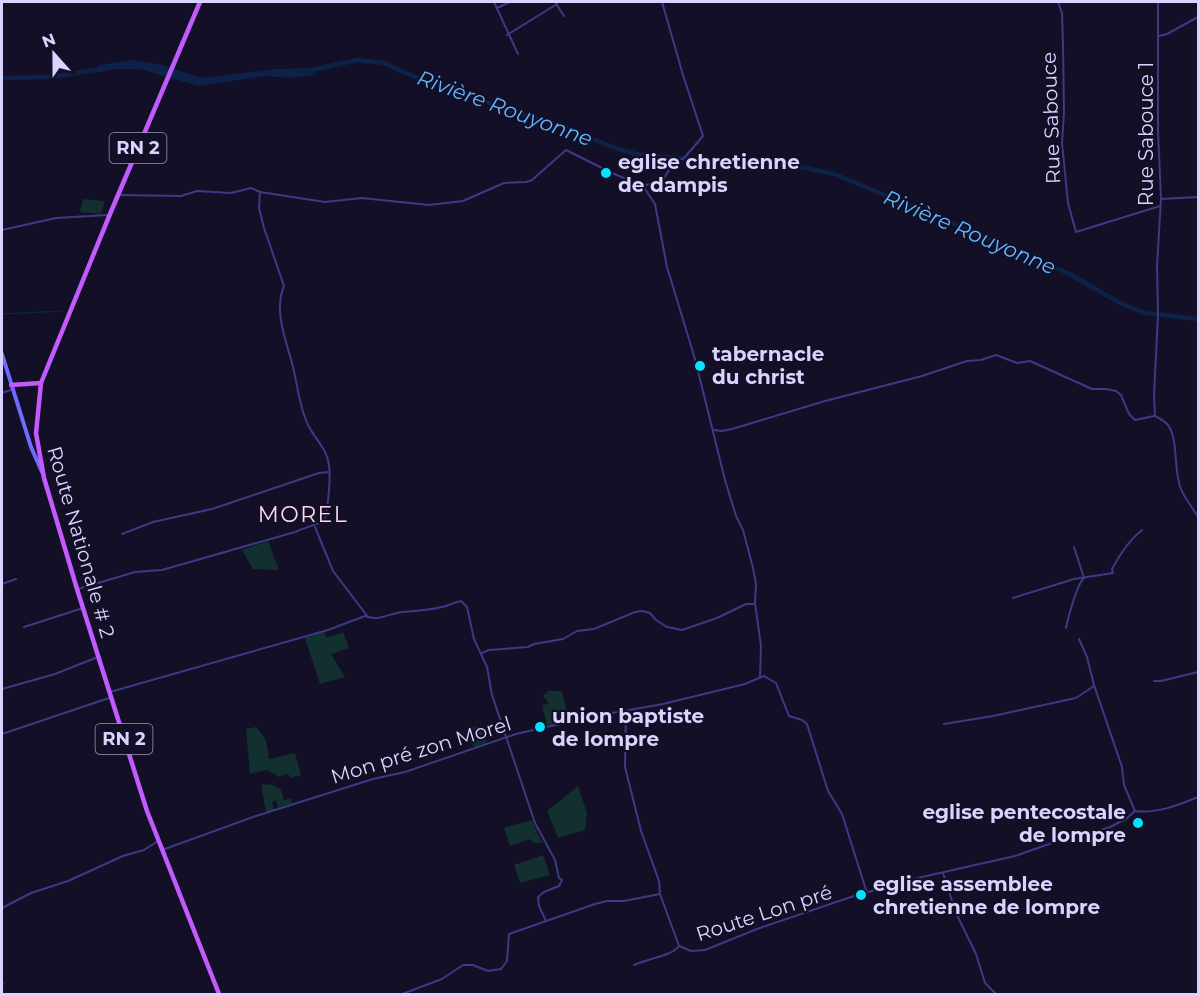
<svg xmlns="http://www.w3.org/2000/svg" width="1200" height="996" viewBox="0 0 1200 996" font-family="Montserrat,sans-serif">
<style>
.green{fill:#12302f}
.water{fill:#0c2248}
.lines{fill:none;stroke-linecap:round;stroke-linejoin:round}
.stream{stroke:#0c2248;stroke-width:1.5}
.river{stroke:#0c2248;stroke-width:4.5}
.street{stroke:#3d3a85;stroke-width:2}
.secondary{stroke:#6f6bff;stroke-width:4}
.primary{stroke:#c25bff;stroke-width:4.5}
.poi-dot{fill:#00e5ff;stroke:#130f26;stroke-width:2}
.labels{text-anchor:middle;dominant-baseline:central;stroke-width:4.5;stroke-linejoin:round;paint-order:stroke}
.shield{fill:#130f26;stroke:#9e99be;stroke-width:1.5}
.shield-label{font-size:18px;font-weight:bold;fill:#d9d4ff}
.street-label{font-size:20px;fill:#d9d4ff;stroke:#130f26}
.poi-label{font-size:20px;font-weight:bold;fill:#d9d4ff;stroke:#130f26;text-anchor:start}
.water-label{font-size:21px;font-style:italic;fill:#62b6ff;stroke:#130f26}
.quarter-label{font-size:22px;letter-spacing:1.5px;fill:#ffd6f0;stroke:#130f26}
</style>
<rect width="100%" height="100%" fill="#130f26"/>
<g class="green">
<path d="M 83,199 L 105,201 L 101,214 L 80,212 Z"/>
<path d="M 268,541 L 279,570 L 253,569 L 242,550 Z"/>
<path d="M 324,632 L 327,638 L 343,632 L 349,648 L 331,654 L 345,677 L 320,684 L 305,638 Z"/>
<path d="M 548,691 L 562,691 L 569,720 L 547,726 L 542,705 L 549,703 L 543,696 Z"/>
<path d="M 481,726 L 487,743 L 474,747 L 465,735 L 473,727 Z"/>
<path d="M 256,727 L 266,740 L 269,759 L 295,753 L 301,775 L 291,778 L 288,774 L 279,777 L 267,770 L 250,774 L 246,729 Z"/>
<path d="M 261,784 L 272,785 L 281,789 L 284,800 L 291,798 L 292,803 L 278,808 L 276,800 L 272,802 L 274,810 L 266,812 Z"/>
<path d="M 578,786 L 587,813 L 585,830 L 558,838 L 547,811 Z"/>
<path d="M 532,820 L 542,843 L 533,843 L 530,839 L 510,846 L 504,828 Z"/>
<path d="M 543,855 L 550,875 L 520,883 L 514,865 Z"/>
</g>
<path class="water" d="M 133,60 L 162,65 L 202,78 L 275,69 L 313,68 L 316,75 L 290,78 L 265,76 L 199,86 L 140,69 L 116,69 L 99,72 L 99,65 Z"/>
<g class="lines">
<g class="stream">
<path d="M 2,314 L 62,311"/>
<path d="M 2,986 L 7,980"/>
</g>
<g class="river">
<path d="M 308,71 L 357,60 L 384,63 L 410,75 L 529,117 L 562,126 L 617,149 L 640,155 L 806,168 L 834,174 L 957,225 L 1020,254 L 1068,273 L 1120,303 L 1145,313 L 1198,319"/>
<path d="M 2,78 L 51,77 L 103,69"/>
</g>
<g class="street">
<path d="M 494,2 L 518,54"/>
<path d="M 555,2 L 564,16"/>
<path d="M 1058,2 L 1062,13 L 1063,45 L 1064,113 L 1062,143 L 1068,203 L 1076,232 L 1160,206"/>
<path d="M 1158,2 L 1158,131 L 1161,199 L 1157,266 L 1158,314 L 1154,395 L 1155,416 C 1159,418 1164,421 1167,424 C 1179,437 1173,471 1181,489 C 1185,499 1193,508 1198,517"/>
<path d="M 497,8 L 510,2"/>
<path d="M 507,35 L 557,4"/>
<path d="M 1159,36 L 1167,34 L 1198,17"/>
<path d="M 643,186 L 663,180 L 672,165 L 685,157 L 703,136 L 683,75 L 662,2"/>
<path d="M 119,195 L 181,196 L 197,191 L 231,193 L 251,188 L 260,192 L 325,202 L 362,198 L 429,205 L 463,201 L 504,183 L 526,182 L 532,180 L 566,150 L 612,173 L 643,186 L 655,204 L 667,267 L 695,359 L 725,480 L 736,516 L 743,530 L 753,568 L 756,584 L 755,603 L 761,646 L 760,677"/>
<path d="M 1161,199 L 1198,197"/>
<path d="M 2,230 L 56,218 L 108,215"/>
<path d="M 2,393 L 13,389"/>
<path d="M 714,430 L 722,431 L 732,429 L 825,401 L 922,376 L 967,361 L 981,360 L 996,355 L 1017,363 L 1030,361 L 1092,389 L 1106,389 L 1116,391 L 1121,395 L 1129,414 L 1135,420 L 1154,416"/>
<path d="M 315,527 L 333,571 L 368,617"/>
<path d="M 122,534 L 153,522 L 212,509 L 319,473 L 329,472"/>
<path d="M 2,584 L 16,579"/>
<path d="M 78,589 L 135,572 L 162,570 L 295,532 C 305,527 315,526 325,520 C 328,505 331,479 329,465 C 327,449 315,439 308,425 C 299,406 298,387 293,367 C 287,342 273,312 284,286 L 264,228 L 259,208 L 260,192"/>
<path d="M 1013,598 L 1074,579 L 1113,573 L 1112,569 C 1120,554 1129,540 1142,530"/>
<path d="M 24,627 L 83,608"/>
<path d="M 1066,628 C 1068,618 1077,584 1084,578 L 1074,547"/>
<path d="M 1079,639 L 1087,657 L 1094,685 L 1122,767 L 1124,785 L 1135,811"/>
<path d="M 482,653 L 489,650 L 528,647 L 534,644 L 563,639 L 577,631 L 594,629 L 635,612 L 642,611 L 650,613 L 656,620 L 667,627 L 682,630 L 717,618 L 746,604 L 754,604"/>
<path d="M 1154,681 L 1161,681 L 1198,672"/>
<path d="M 2,689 L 55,674 L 98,657"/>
<path d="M 110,692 L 328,630 L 365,616 C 379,622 389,613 403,612 C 416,611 429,610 442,607 C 449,606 454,602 461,601 L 467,607 L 474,639 L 487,667 L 492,695 L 535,823 L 555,860 L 559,878 L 562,880 L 559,886 L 544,892 L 538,897 L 539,906 L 546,921"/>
<path d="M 626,711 L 625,767 L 641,831 L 659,881 L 660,894"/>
<path d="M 944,724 L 993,716 L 1076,698 L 1094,686"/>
<path d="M 2,734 L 112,697"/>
<path d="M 162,850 L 256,816 L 373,779 L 405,772 L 516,734 L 595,716 L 663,704 L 745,684 L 764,676 L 776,683 L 789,716 L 802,720 L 807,724 L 828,791 L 842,814 L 867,893"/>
<path d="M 943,873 L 956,913 L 976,954 L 985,983 L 996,994"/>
<path d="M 2,908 L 31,893 L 68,881 L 123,856 L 144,850 L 158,841"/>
<path d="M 634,965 C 646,959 672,956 679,946"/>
<path d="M 402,994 L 442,979 L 463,965 L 473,965 L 488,971 L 501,969 L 507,961 L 509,934 L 595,904 L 607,901 L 624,901 L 660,894 L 679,946 L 691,951 L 705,950 L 757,929 L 854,896 L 922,877 L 1015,856 L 1069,837 L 1089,834 L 1110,827 L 1126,819 L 1135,811 C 1156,814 1179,805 1198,797"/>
</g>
<path class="secondary" d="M 2,354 L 31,447 L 42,472"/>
<g class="primary">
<path d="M 200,2 L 110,214 L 41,383 L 36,433 L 44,478 L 77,589 L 147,811 L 219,994"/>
<path d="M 11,385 L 41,383"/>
</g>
</g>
<g class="poi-dot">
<circle cx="606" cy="173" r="6"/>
<circle cx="700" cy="366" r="6"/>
<circle cx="540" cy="727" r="6"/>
<circle cx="1138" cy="823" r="6"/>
<circle cx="861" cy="895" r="6"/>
</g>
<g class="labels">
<g class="shield">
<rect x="109.5" y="133" width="57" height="30" rx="4.5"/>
<rect x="95.5" y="724" width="57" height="30" rx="4.5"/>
</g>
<g class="shield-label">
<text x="138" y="148">RN 2</text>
<text x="124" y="739">RN 2</text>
</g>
<g class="street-label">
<text transform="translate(1051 118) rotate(-92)">Rue Sabouce</text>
<text transform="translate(1146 134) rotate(-90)">Rue Sabouce 1</text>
<text transform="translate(81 542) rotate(74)">Route Nationale # 2</text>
<text transform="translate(421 750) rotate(-17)">Mon pré zon Morel</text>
<text transform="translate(764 913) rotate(-18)">Route Lon pré</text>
</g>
<g class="poi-label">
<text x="618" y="162">eglise chretienne<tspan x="618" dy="23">de dampis</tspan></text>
<text x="712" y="354">tabernacle<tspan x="712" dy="23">du christ</tspan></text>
<text x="552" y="716">union baptiste<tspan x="552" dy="23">de lompre</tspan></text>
<text x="1126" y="812" text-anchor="end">eglise pentecostale<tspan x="1126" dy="23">de lompre</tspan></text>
<text x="873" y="884">eglise assemblee<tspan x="873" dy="23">chretienne de lompre</tspan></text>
</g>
<g class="water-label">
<text transform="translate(505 108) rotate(20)">Rivière Rouyonne</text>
<text transform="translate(970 232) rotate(23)">Rivière Rouyonne</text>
</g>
<g class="quarter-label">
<text x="303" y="514">MOREL</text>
</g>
</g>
<rect width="1200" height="996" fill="none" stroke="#d9d4ff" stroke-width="6"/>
<g transform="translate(54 54) rotate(339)" stroke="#130f26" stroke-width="4.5" paint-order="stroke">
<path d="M0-4.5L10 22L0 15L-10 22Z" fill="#d9d4ff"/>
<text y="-9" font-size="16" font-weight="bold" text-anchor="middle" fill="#d9d4ff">N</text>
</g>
</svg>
